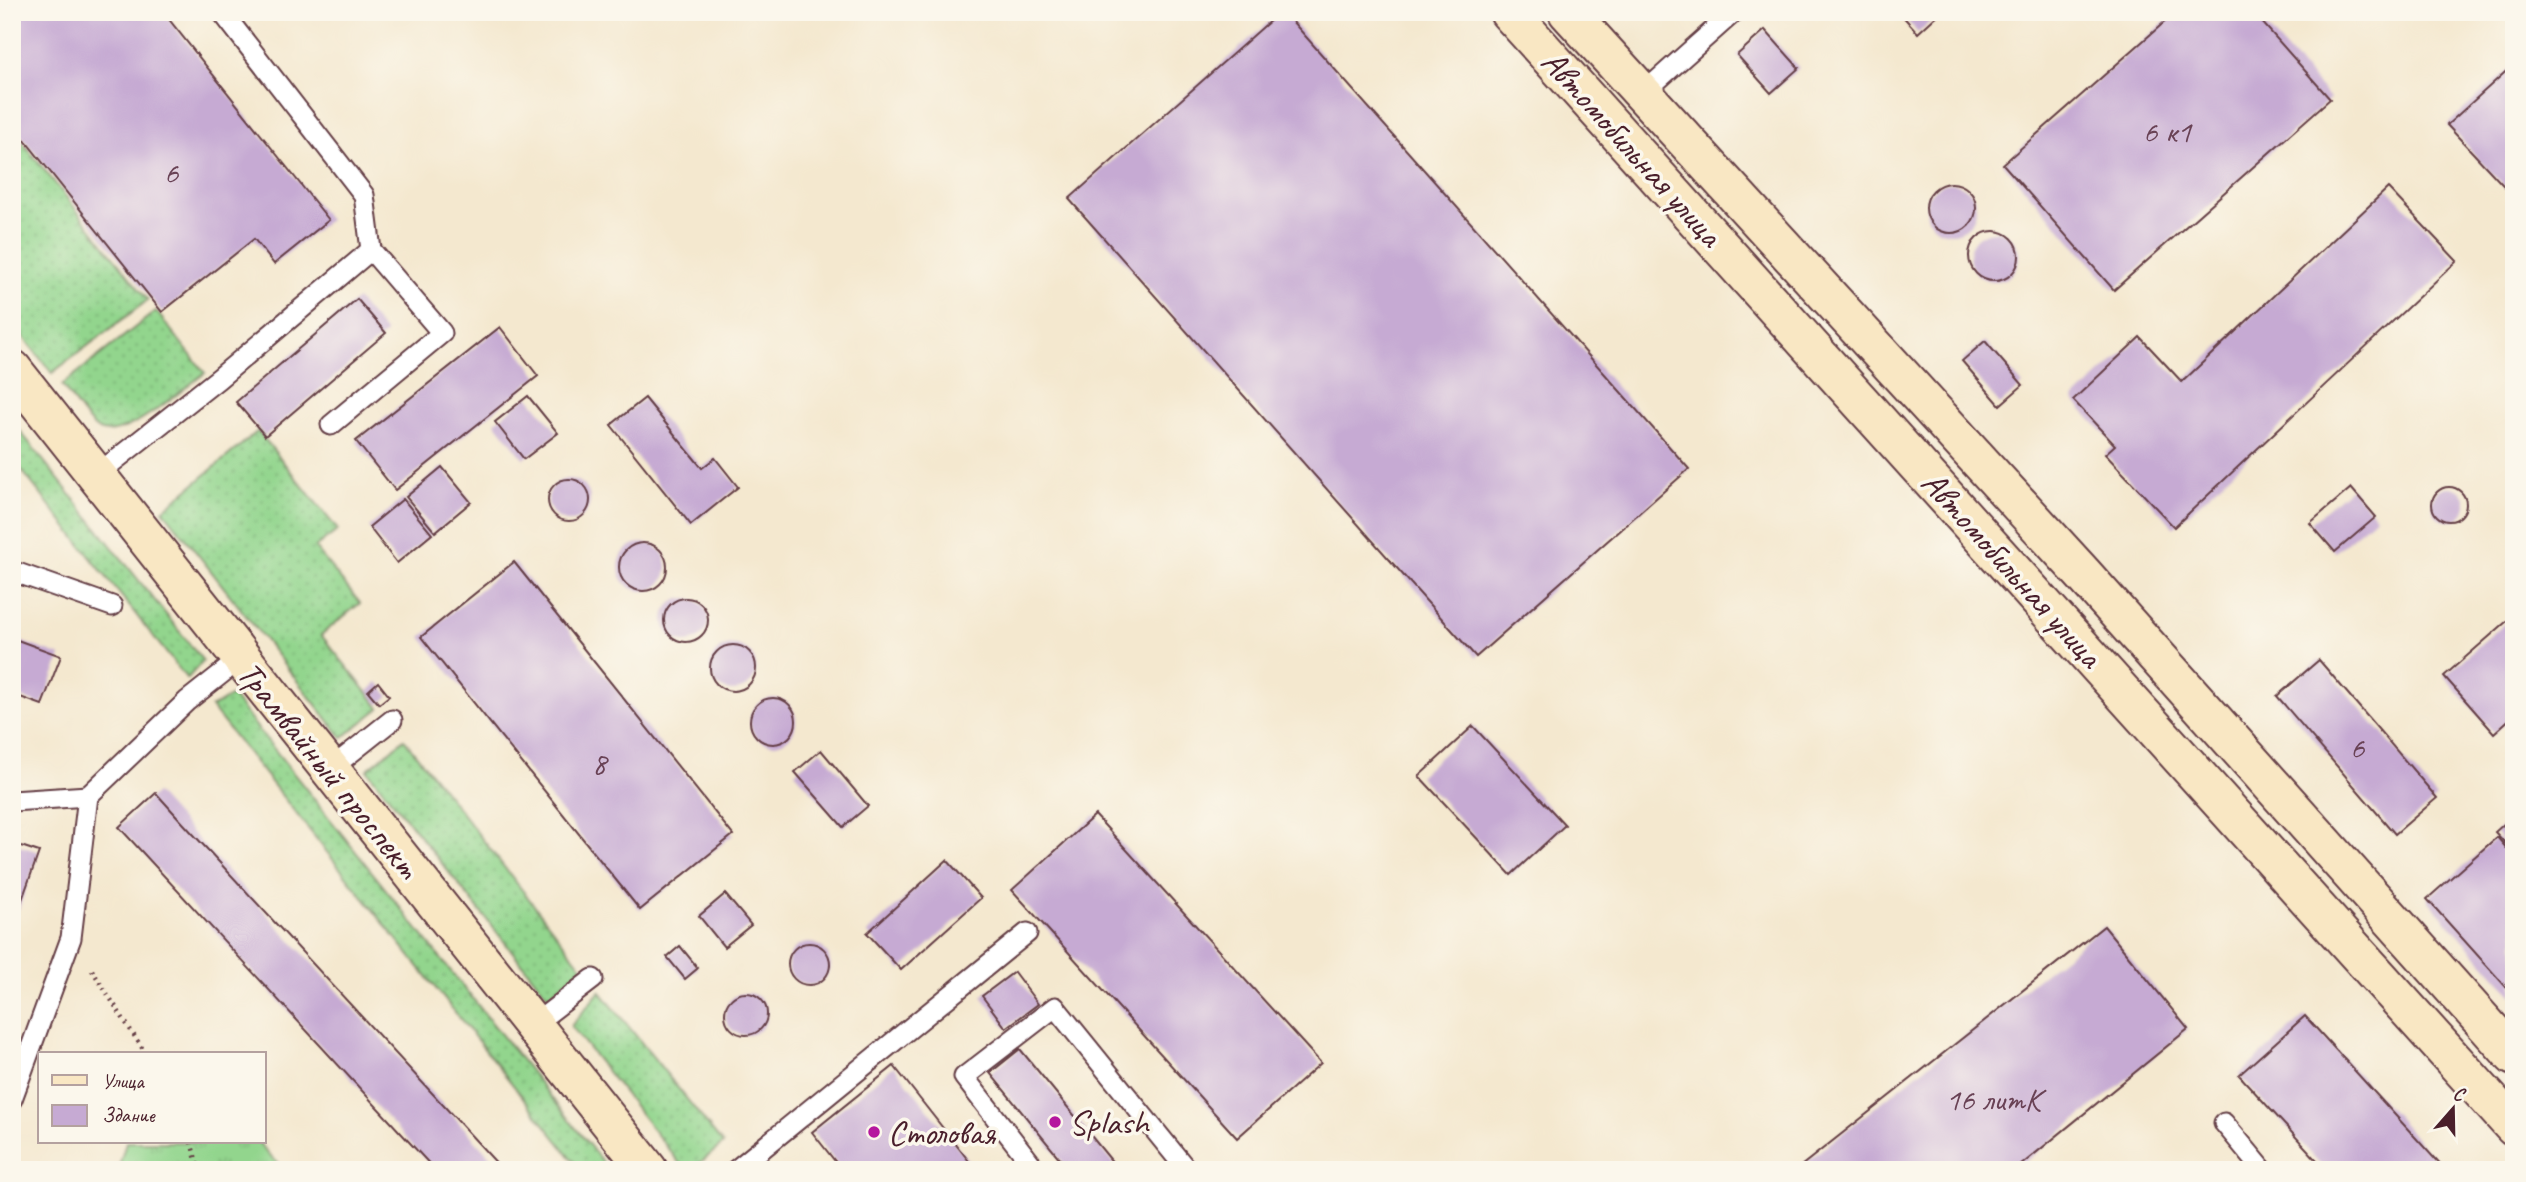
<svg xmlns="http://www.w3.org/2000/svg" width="2526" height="1182" viewBox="0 0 2526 1182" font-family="Caveat,sans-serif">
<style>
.grass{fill:url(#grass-dots);stroke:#6e7a5c;stroke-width:2}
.park{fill:url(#park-tufts);stroke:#6e7a5c;stroke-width:2}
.building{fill:#c6aad3}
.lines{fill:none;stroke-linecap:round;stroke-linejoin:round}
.lane-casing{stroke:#643d44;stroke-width:23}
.secondary-casing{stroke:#643d44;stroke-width:42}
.path{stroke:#643d44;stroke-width:4.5;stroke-dasharray:2 5;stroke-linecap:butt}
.lane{stroke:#fff;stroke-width:19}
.secondary{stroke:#f9e7c3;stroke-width:38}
.poi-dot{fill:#b5179e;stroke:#fbf7ec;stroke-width:2.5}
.labels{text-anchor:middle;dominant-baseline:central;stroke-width:7;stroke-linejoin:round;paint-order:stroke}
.number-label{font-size:32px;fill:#694255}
.street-label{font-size:35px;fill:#4a1f2b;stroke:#fbf7ec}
.poi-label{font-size:35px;fill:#4a1f2b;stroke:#fbf7ec;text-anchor:start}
</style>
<defs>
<pattern id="grass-dots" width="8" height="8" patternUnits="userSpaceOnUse" patternTransform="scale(1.75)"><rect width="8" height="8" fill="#92d58d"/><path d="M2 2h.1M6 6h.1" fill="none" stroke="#7fb67a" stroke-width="1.8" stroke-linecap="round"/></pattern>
<pattern id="park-tufts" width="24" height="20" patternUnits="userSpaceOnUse" patternTransform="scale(1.75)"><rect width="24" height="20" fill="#92d58d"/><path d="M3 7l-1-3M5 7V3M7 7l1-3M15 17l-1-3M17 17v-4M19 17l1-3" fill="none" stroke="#7fb67a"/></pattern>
</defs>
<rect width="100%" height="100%" fill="#fbf7ec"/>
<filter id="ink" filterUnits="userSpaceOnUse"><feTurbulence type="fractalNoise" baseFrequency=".0143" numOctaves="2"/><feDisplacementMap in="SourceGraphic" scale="14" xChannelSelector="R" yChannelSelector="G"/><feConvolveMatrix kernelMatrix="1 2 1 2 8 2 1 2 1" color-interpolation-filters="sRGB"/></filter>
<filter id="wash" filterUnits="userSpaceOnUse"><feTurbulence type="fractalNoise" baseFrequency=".00686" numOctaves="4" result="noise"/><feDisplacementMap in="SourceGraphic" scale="28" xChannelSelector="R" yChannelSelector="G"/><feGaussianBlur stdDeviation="1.57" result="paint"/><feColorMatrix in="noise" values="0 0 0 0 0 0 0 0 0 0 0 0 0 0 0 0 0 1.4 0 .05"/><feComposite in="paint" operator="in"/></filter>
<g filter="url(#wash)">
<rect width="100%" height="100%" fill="#f4e8cf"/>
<g class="grass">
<path d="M 12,129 L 148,300 L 52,373 L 12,323 Z"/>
<path d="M 156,311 L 205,373 C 185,387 121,445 97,429 C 87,422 70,396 62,385 Z"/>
<path d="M 12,421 L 203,661 L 187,679 L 12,458 Z"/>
<path d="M 258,431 L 338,530 L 315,548 L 360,603 L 321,635 L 380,708 L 342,738 L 163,510 Z"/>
<path d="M 232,696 L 609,1170 L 581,1170 L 211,707 Z"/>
<path d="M 404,739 L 583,968 L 548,996 L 367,770 Z"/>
<path d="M 600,991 L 723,1144 L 691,1170 L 685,1170 L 571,1026 Z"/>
</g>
<path class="park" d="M 126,1142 L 258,1142 L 284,1170 L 118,1170 Z"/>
<g id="blocks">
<g class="building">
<path d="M 12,12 L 163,12 L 329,220 L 274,264 L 254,239 L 162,312 L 12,124 Z"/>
<path d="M 1280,12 L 1284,12 L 1689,469 L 1476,657 L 1069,199 Z"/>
<path d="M 1899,12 L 1941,12 L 1918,33 Z"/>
<path d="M 2176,12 L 2253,12 L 2330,99 L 2114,290 L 2003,164 Z"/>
<path d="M 1765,30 L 1799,68 L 1771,93 L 1737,55 Z"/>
<path d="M 2514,64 L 2514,197 L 2447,125 Z"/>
<circle cx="1951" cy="208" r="25"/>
<path d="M 2388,188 L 2457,261 L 2174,527 L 2105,454 L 2115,445 L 2073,400 L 2140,337 L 2182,382 Z"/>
<circle cx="1994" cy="256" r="25"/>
<path d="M 357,299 L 386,333 L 265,436 L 236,402 Z"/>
<path d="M 500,327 L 538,376 L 395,490 L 356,441 Z"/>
<path d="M 1985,341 L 2023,385 L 2000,405 L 1962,361 Z"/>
<path d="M 528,396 L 558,433 L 524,459 L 495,422 Z"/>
<path d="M 645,398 L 702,468 L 715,458 L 738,487 L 691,525 L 611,425 Z"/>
<path d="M 442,467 L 471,502 L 435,532 L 406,497 Z"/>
<circle cx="569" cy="500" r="21"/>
<circle cx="2449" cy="504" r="17"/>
<path d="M 2351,488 L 2376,517 L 2335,552 L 2310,523 Z"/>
<path d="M 403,499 L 432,534 L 397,563 L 369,527 Z"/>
<circle cx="643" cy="567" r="24"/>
<path d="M 514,562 L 733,835 L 640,910 L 421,637 Z"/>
<circle cx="686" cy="620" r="22"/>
<path d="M 2514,615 L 2514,715 L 2494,733 L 2444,676 Z"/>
<path d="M 12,638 L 61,656 L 42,705 L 12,694 Z"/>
<circle cx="733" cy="668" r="23"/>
<path d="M 2319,660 L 2437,798 L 2395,834 L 2277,696 Z"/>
<path d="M 378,682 L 389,696 L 379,704 L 368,691 Z"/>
<circle cx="773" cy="721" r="23"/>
<path d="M 1473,726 L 1565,825 L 1511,875 L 1419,776 Z"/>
<path d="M 821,750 L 868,806 L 843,827 L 795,772 Z"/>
<path d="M 156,793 L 183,823 L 503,1170 L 435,1170 L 119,827 Z"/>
<path d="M 1095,815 L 1321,1063 L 1237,1138 L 1012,890 Z"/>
<path d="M 2514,815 L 2514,853 L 2495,832 Z"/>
<path d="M 2497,837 L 2514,857 L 2514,996 L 2427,899 Z"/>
<path d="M 12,843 L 39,852 L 13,925 L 12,925 Z"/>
<path d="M 947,860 L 981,898 L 901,970 L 867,933 Z"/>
<path d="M 725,894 L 751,925 L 724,947 L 699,916 Z"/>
<path d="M 2104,926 L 2188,1029 L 2015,1170 L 1796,1170 Z"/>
<circle cx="809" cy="964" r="21"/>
<path d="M 680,946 L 698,968 L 685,979 L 667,957 Z"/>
<path d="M 1014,972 L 1038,1004 L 1006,1028 L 982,996 Z"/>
<circle cx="746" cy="1014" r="21"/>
<path d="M 2305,1016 L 2445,1170 L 2326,1170 L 2239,1075 Z"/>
<path d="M 1020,1049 L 1119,1170 L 1069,1170 L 990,1073 Z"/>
<path d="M 894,1066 L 976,1170 L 842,1170 L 812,1132 Z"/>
</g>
</g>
</g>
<g filter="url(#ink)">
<use href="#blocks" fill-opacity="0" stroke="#643d44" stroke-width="2"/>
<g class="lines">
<defs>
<g id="lane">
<path d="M 1642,94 L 1734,12"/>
<path d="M 331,425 L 442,333 L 371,250"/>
<path d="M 95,476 L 218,379 L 371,250 L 364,195 L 222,12"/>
<path d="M 12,571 L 112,606"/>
<path d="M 329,770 L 392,720"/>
<path d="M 12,801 L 88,796"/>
<path d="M 533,1025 L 593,979"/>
<path d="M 12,1099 L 71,938 L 88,796 L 187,701 L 240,659"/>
<path d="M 2224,1123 L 2263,1170"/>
<path d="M 736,1170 L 1027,933"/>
<path d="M 1036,1170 L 964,1077 L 1055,1007 L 1187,1170"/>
</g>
<g id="secondary">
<path d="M 1509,12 L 2514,1127"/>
<path d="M 1568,12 L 2083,574 L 2514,1056"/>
<path d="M 12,369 L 648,1170"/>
</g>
</defs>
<use href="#lane" class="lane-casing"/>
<use href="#secondary" class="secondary-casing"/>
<g class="path">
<path d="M 92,970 L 146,1054"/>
<path d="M 191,1142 L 199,1170"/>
</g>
<use href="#lane" class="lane"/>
<use href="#secondary" class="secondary"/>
</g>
</g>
<g class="poi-dot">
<circle cx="1055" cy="1122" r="7"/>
<circle cx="874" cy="1132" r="7"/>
</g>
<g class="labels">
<g class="number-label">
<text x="2167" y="131">6 к1</text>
<text x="171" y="172">6</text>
<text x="2357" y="747">6</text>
<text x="599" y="763">8</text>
<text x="1993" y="1099">16 литК</text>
</g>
<g class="street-label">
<text transform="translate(1632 148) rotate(48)">Автомобильная улица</text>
<text transform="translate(2012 569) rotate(48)">Автомобильная улица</text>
<text transform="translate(329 770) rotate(51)">Трамвайный проспект</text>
</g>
<g class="poi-label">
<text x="1069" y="1122">Splash</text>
<text x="888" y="1132">Столовая</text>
</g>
</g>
<rect width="2526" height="1182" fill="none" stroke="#fbf7ec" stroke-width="42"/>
<rect x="38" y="1052" width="228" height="91" fill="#fbf7ec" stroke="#b4a19f" stroke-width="2"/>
<rect x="52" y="1075" width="35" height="10" fill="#f9e7c3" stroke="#b4a19f" stroke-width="2"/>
<text x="102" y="1088" font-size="21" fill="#4a1f2b">Улица</text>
<rect x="52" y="1105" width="35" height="21" fill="#c6aad3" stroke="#b4a19f" stroke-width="2"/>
<text x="102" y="1122" font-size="21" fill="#4a1f2b">Здание</text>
<g transform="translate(2453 1109) rotate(20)" stroke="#fbf7ec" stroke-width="5" paint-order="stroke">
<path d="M0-5L12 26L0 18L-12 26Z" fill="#4a1f2b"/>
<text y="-10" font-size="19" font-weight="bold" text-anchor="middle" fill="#4a1f2b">С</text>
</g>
</svg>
